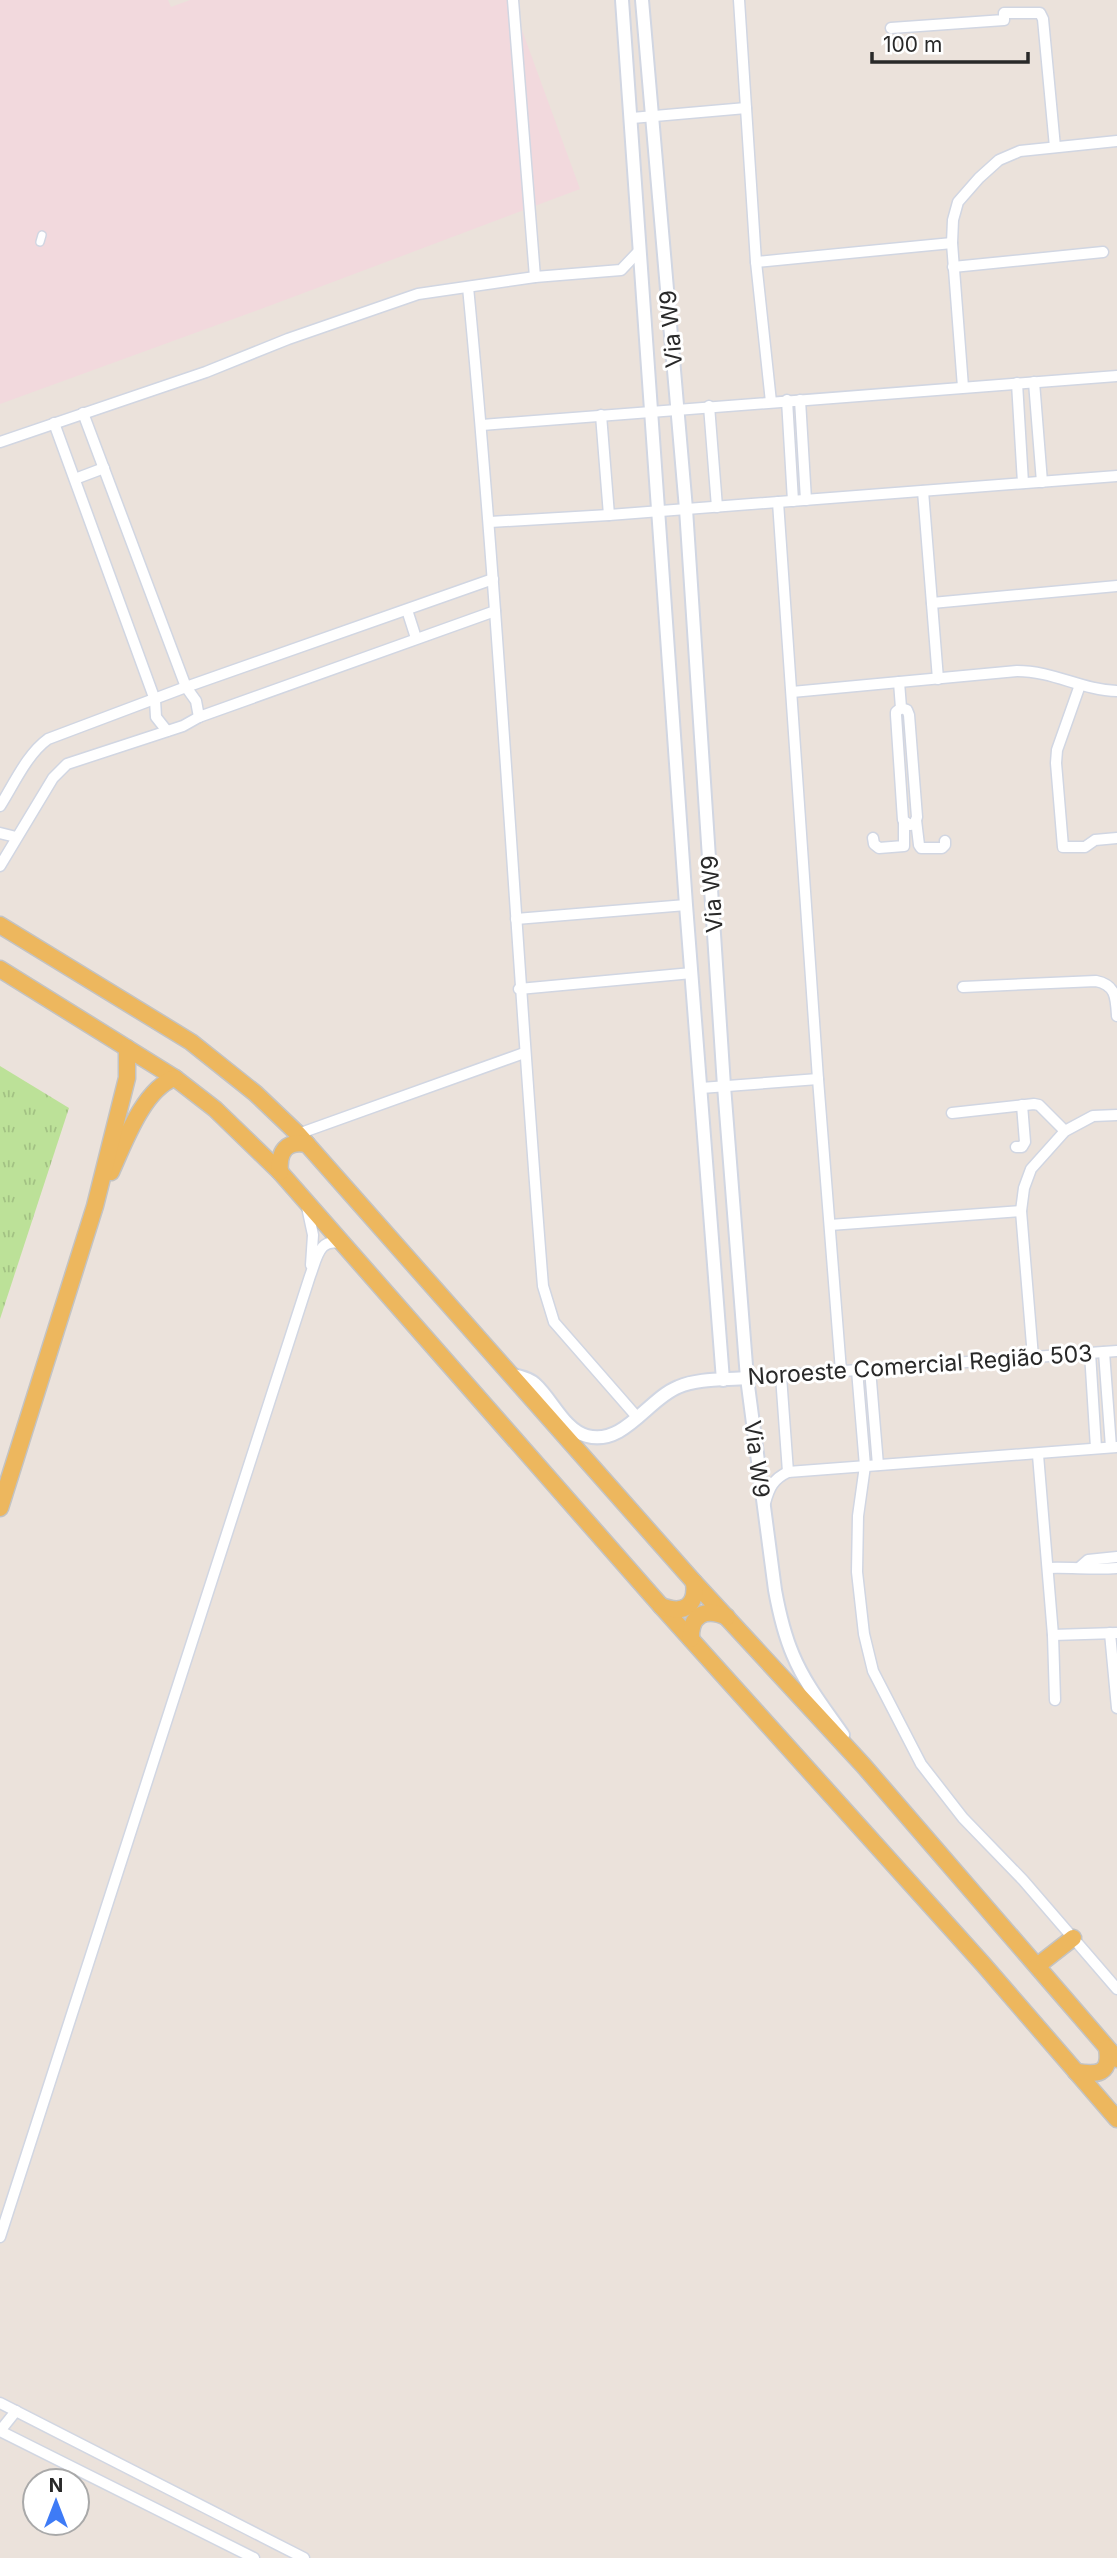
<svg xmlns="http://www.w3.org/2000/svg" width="1117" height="2558" viewBox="0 0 1117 2558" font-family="Inter,sans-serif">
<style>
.medical{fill:#f2d9dd}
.grass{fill:url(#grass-tufts)}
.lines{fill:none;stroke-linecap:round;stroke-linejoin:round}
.pedestrian-casing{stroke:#d1d6e2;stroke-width:10}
.minor-casing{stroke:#d1d6e2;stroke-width:13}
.tertiary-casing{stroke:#d1d6e2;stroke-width:16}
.primary-casing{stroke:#c3c3c3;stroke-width:19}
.pedestrian{stroke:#fff;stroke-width:7}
.minor{stroke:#fff;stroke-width:10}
.tertiary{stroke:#fff;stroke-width:12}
.primary{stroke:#edb75e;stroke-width:16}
.labels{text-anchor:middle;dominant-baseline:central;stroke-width:6;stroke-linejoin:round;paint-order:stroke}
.street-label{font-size:23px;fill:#292929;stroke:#fff}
</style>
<defs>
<pattern id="grass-tufts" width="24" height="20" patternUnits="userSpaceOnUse" patternTransform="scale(1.75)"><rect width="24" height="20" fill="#bce198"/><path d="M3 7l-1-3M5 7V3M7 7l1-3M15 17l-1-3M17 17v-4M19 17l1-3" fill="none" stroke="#a2c183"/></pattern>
</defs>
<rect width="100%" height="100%" fill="#ebe2db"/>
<path class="medical" d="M 0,0 L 168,0 L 171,7 L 190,0 L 511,0 L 580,189 L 277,303 L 0,404 Z"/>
<path class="grass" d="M 0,1066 L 69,1108 L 0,1319 Z"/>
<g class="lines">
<defs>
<path id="pedestrian" d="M 40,242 L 42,235"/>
<g id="minor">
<path d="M 513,0 L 535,277"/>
<path d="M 739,0 L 756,262 L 771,402"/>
<path d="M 891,28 L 1004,20 L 1004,13 L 1040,13 L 1043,19 L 1055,147"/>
<path d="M 632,118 L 746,108"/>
<path d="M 756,262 L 952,243"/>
<path d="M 953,267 L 1103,252"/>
<path d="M 468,287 C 500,619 516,953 543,1286 L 554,1322 L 637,1417"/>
<path d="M 1034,382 L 1042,482"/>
<path d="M 1017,383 L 1023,483"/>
<path d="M 963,387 L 952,243 L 953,220 L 958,202 L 979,178 L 999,160 L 1020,151 L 1117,141"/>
<path d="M 787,400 L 793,501"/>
<path d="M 800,400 L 806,500"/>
<path d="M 709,406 L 717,507"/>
<path d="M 83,413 L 186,687 L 196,701 L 199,717"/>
<path d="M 601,415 L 609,515"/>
<path d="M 54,423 L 155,700 L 156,717 L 167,731"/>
<path d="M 482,425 L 1117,376"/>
<path d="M 0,442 L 206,372 L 288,339 L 418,294 L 535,277 L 621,270 L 640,250"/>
<path d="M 75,479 L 104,468"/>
<path d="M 923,491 L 938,679"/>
<path d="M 778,502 L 818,1079 L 841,1371"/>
<path d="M 490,522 L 609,515 L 1117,476"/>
<path d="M 932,603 L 1117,586"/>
<path d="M 407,610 L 416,638"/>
<path d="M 899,682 L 901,708 L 896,712 L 896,715 L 903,820 L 910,825 L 915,823 L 917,817 L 909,715 L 907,710 L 901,708"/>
<path d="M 1080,685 L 1057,750 L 1056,763 L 1063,847 L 1085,847 L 1095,840 L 1117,838"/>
<path d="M 792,692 L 1017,671 C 1053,671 1082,690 1117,691"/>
<path d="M 0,806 C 14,784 27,754 48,739 L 186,687 L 493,579"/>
<path d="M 916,820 L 919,845 L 921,848 L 942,848 L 945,845 L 945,841"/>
<path d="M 0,833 L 16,837"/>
<path d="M 873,838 L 874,844 L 879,848 L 904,846 L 904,822"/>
<path d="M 0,866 L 53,778 L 67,764 L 183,726 L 199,717 L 495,611"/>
<path d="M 516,919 L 686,905"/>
<path d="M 963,987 L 1096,981 C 1116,985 1116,998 1117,1016"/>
<path d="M 519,989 L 692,973"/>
<path d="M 701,1088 L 818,1079"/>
<path d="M 952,1113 L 1034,1104 L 1039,1105 L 1065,1131"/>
<path d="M 298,1134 L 524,1053"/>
<path d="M 1016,1147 L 1022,1147 L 1025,1142 L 1022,1105"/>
<path d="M 307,1207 L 313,1235 L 311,1265"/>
<path d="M 830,1225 L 1021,1211"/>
<path d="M 1104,1352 L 1111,1447"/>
<path d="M 1090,1353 L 1096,1448"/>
<path d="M 1033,1357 L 1021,1211 L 1024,1188 L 1031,1169 L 1065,1131 L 1093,1116 L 1117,1115"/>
<path d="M 870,1369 L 878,1465"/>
<path d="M 857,1370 L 865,1466 L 858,1516 L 857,1572 L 864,1634 L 873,1671 L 921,1764 L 963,1818 L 1023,1880 L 1117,1989"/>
<path d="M 781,1376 L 788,1472"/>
<path d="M 747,1378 L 1117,1351"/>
<path d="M 1038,1455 L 1053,1635 L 1055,1700"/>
<path d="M 765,1503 C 769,1488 773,1479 788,1472 L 1117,1447"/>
<path d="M 1080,1567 L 1088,1560 L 1117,1557"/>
<path d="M 1048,1568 C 1071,1567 1093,1570 1117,1568"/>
<path d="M 1110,1633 L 1117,1708"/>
<path d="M 1053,1635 L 1116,1633"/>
<path d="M 0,2237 L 310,1276 C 317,1258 319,1236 343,1244"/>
<path d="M 0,2403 L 304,2558"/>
<path d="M 0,2431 L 254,2558"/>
<path d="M 0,2431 L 16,2411"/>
</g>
<g id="tertiary">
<path d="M 622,0 L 686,905 L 723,1380"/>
<path d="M 642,0 L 686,509 L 724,1086 L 747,1378 L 775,1590 C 779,1612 784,1634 793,1655 C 805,1684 825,1709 843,1735"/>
<path d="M 510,1374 C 518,1376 529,1378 535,1384 C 552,1399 564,1430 587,1436 C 624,1446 648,1399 678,1387 C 699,1378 725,1380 747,1378"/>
</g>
<g id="primary">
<path d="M 0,925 L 191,1042 L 255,1093 L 298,1134 L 694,1582 L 863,1765 L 1117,2059"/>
<path d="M 0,969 L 175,1078 L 215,1109 L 280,1172 L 661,1606 L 983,1964 L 1117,2119"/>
<path d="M 111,1172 C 124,1143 144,1088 175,1078"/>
<path d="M 280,1172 C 278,1152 286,1140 307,1144"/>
<path d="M 0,1508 L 95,1206 L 127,1078 L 127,1048"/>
<path d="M 661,1606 C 685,1615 697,1605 694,1582"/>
<path d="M 691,1639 C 690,1615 705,1607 727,1617"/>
<path d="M 1037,1966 L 1073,1938"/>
<path d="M 1076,2072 C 1097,2075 1111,2075 1107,2048"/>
</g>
</defs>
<use href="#pedestrian" class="pedestrian-casing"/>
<use href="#minor" class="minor-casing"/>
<use href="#tertiary" class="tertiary-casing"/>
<use href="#primary" class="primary-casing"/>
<use href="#pedestrian" class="pedestrian"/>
<use href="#minor" class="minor"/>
<use href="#tertiary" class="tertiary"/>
<use href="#primary" class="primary"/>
</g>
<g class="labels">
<g class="street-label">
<text transform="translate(671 329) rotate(-95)">Via W9</text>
<text transform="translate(712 894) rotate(-94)">Via W9</text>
<text transform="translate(920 1365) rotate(-4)">Noroeste Comercial Região 503</text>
<text transform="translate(757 1459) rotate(83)">Via W9</text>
</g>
</g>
<g transform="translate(56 2502)"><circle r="33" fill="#ffffff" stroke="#a9a9a9" stroke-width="2"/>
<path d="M0-5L12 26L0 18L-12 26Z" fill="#3e7bf6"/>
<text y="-10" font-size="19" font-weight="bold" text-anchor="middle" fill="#292929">N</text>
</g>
<path d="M872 52v10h156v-10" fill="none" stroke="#292929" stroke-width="3.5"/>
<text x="883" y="52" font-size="21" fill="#292929" stroke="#ffffff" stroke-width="5" paint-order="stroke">100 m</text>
</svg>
